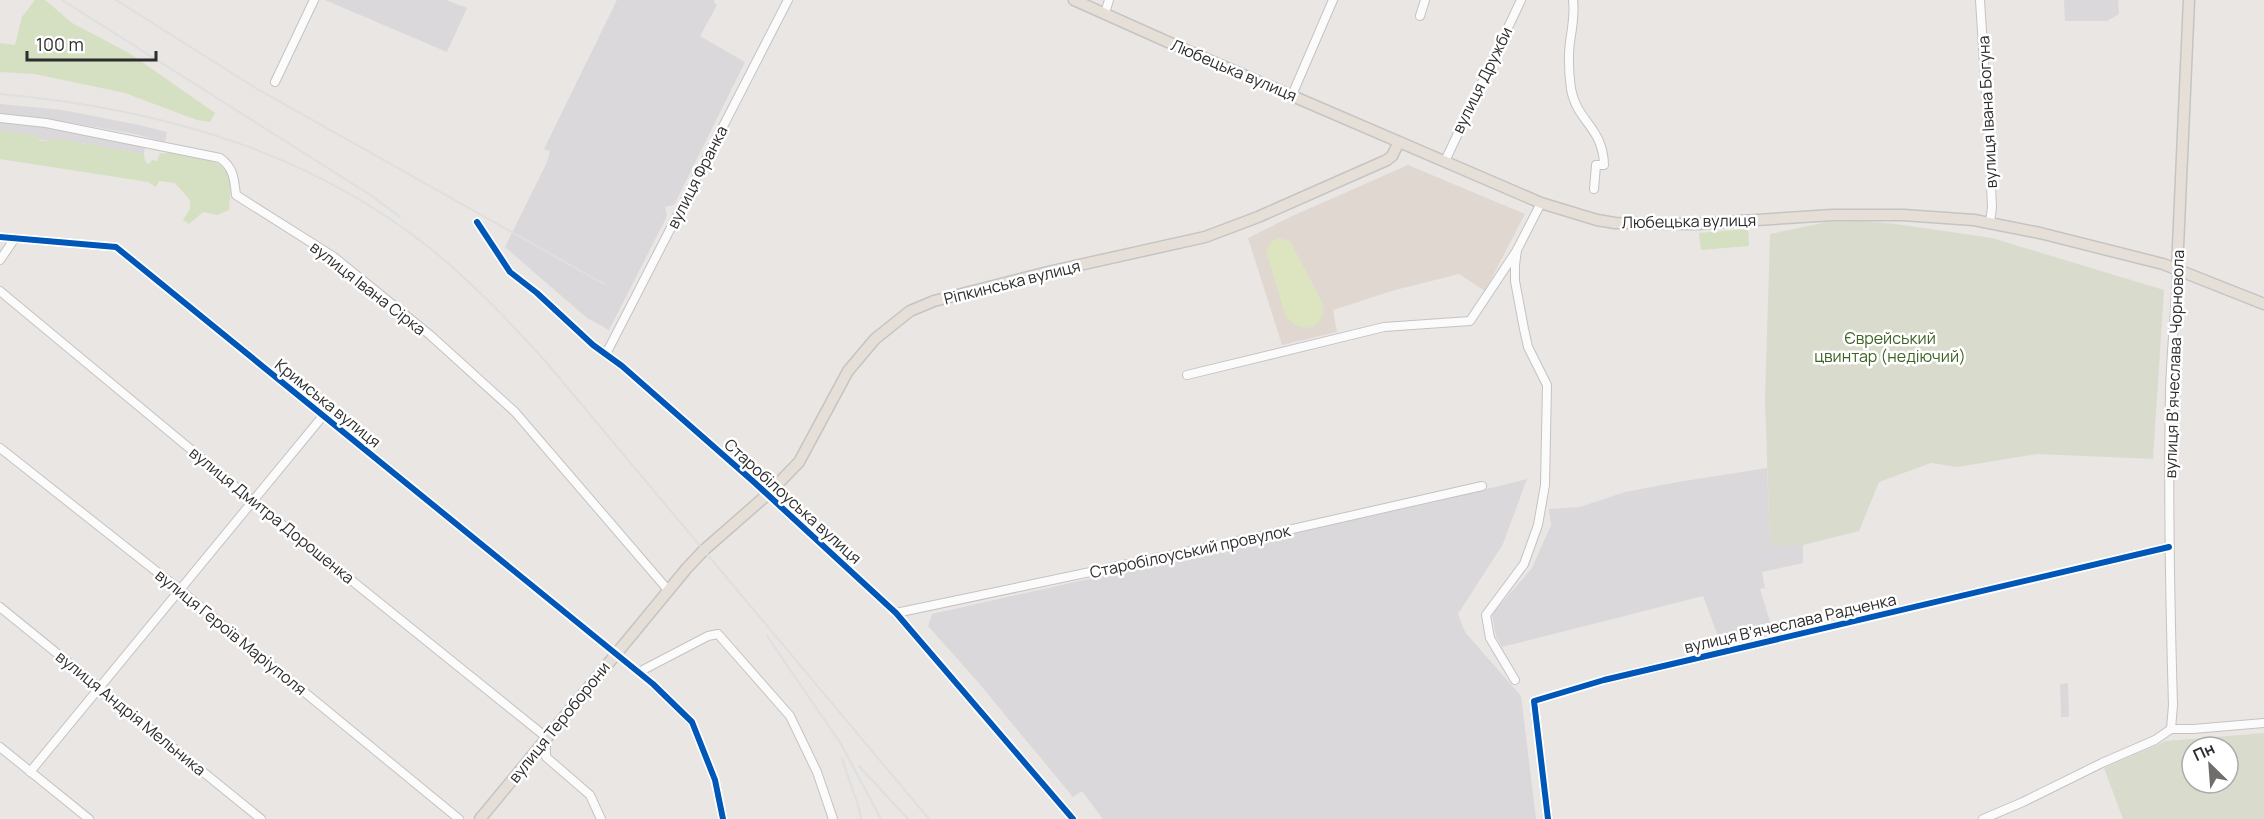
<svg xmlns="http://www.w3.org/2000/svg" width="2264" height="819" viewBox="0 0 2264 819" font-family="Manrope,sans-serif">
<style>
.industrial{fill:#dad8da}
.education{fill:#e0d7d1}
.green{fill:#d4e0c1}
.cemetery{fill:#d9dccd;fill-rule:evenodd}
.pitch{fill:#dde4c0}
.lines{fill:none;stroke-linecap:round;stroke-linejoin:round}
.minor-casing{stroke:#c4c3c4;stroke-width:10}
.major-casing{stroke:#c5c4c3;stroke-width:13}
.minor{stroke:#fcfbfb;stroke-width:8}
.major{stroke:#e6dfd7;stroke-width:10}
.rail{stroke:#dfdfe0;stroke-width:2}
.cycleway-casing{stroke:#fff;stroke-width:10}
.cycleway{stroke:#0057b8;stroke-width:6}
.labels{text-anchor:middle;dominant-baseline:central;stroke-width:5;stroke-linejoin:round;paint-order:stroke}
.street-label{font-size:16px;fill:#2d2d2d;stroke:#fff}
.park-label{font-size:16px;fill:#3e6224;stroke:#fff}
</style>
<rect width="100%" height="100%" fill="#e9e6e4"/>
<g class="industrial">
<path d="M 325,0 L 446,0 L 467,8 L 447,52 Z"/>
<path d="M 617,0 L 714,0 L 714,2 L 717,5 L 700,36 L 745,62 L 674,205 L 665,207 L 667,215 L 665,220 L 609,330 L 587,318 L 505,247 L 547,162 L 550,151 L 544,149 Z"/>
<path d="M 2064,0 L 2118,0 L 2119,14 L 2107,21 L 2065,21 Z"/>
<path d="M 0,104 L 62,110 L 139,125 L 167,132 L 165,142 L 135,134 L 60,121 L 0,114 Z"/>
<path d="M 0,121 L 54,127 L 54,129 L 138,144 L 145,146 L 144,154 L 52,138 L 51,141 L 39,140 L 39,136 L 0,131 Z"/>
<path d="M 1767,468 L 1770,545 L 1803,545 L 1803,563 L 1762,572 L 1765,588 L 1760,589 L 1771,625 L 1719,639 L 1703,596 L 1502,647 L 1496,636 L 1492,614 L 1532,568 L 1551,525 L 1549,509 L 1580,507 L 1625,492 L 1678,482 Z"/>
<path d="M 1527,479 L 1503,544 L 1458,614 L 1465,632 L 1521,696 L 1536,819 L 1103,819 L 1082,791 L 1073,797 L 977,681 L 928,626 L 932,614 L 1434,502 Z"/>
<path d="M 2068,683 L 2069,717 L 2061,717 L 2060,684 Z"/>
</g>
<path class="education" d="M 1408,165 L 1525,214 L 1485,291 L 1459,274 L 1395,290 L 1333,310 L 1337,332 L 1282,345 L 1248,238 L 1290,217 Z"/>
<g class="green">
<path d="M 35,0 L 45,0 L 72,23 L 129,53 L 215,113 L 210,122 L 197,120 L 125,93 L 35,74 L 0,72 L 0,43 L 15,45 L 22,17 Z"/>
<path d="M 0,131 L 39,136 L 39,141 L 51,141 L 52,138 L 144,154 L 145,161 L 149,164 L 152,160 L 157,161 L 160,153 C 168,154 171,152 178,152 C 185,152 194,156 201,157 C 234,165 232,181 229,210 L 217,215 L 203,212 L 189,224 L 183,220 L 190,209 L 190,200 L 175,183 L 159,181 L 156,187 L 148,182 L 0,159 Z"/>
<path d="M 1748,229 L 1749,246 L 1701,250 L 1699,233 Z"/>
</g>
<g class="cemetery">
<path d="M 1859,221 L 1896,224 L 1992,238 L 2164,290 L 2153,459 L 2037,454 L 1957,467 L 1931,463 L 1879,482 L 1859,531 L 1803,545 L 1770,546 L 1765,400 L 1770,234 L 1827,222 Z"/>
<path d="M 2264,733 L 2264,819 L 2123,819 L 2104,768 L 2166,741 ZM 2192,747 L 2228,747 L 2228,783 L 2192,783 Z"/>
</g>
<path class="pitch" d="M 1278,238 L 1290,241 L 1322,302 C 1328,329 1302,336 1286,317 L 1266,251 L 1270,243 Z"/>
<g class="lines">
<defs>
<g id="minor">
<path d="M 1573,0 C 1575,14 1572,28 1570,42 C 1568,57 1569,74 1571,89 C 1577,122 1603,127 1604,165 L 1596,165 L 1594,189"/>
<path d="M 1980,0 L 1989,142 L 1992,207 L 1990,223"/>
<path d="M 1105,13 L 1109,0"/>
<path d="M 1420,16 L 1425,0"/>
<path d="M 275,82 L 314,0"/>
<path d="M 1292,95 L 1333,0"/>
<path d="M 0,118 L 46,123 L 220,158 C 234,168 234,179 236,195 L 334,257 L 430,335 L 515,412 L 668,590"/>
<path d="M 1445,161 L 1521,0"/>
<path d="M 477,222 L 510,272 L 537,293 L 593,345 L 622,366 L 755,483 L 896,613 L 1073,819"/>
<path d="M 0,237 L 116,247 L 653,684 L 692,722 L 715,780 L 723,819"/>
<path d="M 0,260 L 15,238"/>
<path d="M 0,291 L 253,501 L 546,737 L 546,757 L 590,795 L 601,819"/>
<path d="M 606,354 L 788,0"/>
<path d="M 1187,375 L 1384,327 L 1470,321 L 1517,250 L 1541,203"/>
<path d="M 0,448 L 180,590 L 459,819"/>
<path d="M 0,607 L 261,819"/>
<path d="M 896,613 L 1266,535 L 1482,486"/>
<path d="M 639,672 L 708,636 L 718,634 L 790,716 L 817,772 L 833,819"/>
<path d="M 1515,680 L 1490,638 L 1486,615 L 1524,564 L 1538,525 L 1545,485 L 1547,385 L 1528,347 L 1524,329 L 1515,281 L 1515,265 L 1517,250"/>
<path d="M 2171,729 L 2173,705 C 2170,601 2168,496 2170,392 C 2171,351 2176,310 2177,269"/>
<path d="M 0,747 L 89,819"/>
<path d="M 30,772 L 322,417"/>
<path d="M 1548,819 L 1534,701 L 1604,680 L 2169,547"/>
<path d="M 1983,819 L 2023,802 L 2102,763 L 2155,740 L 2171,729 L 2193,729 L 2264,723"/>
</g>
<g id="major">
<path d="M 1074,0 L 1197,55 L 1541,203 L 1597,220 L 1615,223 L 1695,224 L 1833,215 L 1903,215 L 1974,220 L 2040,233 L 2163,264 L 2264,304"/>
<path d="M 2177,269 L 2189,0"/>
<path d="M 480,819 L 687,568 L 704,550 L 768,494 L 799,462 L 848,371 L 875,339 L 910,311 L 934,301 L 1048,272 L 1205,237 L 1258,217 L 1387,160 L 1392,156 L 1399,142"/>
</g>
</defs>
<use href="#minor" class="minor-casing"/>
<use href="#major" class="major-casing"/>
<use href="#minor" class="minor"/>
<use href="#major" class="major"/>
<g class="rail">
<path d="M 62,0 L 372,196 L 400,217"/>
<path d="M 116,0 L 254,87 L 604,284"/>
<path d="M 0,94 C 154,108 302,148 426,245 C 470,280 508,320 546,362 L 929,819"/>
<path d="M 767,636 L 841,744 L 881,819"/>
<path d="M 842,759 L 859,808 L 861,819"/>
<path d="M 859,766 L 908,819"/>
</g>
<defs>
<g id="cycleway">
<path d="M 477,222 L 510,272 L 537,293 L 593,345 L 622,366 L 755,483 L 896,613 L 1073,819"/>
<path d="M 0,237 L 116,247 L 653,684 L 692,722 L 715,780 L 723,819"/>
<path d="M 1548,819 L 1534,701 L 1604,680 L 2169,547"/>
</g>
</defs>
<use href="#cycleway" class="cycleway-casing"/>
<use href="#cycleway" class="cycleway"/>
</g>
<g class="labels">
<g class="street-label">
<text transform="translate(1234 70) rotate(23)">Любецька вулиця</text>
<text transform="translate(1482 80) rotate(-64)">вулиця Дружби</text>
<text transform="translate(1987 112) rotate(-93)">вулиця Івана Богуна</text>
<text transform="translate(697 177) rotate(-63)">вулиця Франка</text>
<text transform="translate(1689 221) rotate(-1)">Любецька вулиця</text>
<text transform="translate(1012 282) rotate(-14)">Ріпкинська вулиця</text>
<text transform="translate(368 288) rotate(38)">вулиця Івана Сірка</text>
<text transform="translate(2174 364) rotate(-88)">вулиця Вʼячеслава Чорновола</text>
<text transform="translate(328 403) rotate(39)">Кримська вулиця</text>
<text transform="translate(793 501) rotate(42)">Старобілоуська вулиця</text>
<text transform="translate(272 515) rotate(39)">вулиця Дмитра Дорошенка</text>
<text transform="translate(1190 551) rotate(-12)">Старобілоуський провулок</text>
<text transform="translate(1790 623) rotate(-13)">вулиця Вʼячеслава Радченка</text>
<text transform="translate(231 632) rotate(39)">вулиця Героїв Маріуполя</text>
<text transform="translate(131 713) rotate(39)">вулиця Андрія Мельника</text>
<text transform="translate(559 722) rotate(-51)">вулиця Тероборони</text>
</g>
<g class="park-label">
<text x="1890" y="338">Єврейський<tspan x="1890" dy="18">цвинтар (недіючий)</tspan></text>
</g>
</g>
<g transform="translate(2210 765) rotate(335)"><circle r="28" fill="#ffffff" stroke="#ababab" stroke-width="1.5"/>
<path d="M0-4.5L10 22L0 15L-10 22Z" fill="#6f6e6d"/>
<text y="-9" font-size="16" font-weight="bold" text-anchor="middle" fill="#2d2d2d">Пн</text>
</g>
<path d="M27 51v9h129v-9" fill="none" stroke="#2d2d2d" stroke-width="3"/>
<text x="36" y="51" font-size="18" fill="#2d2d2d" stroke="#ffffff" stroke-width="4.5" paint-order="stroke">100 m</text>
</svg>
